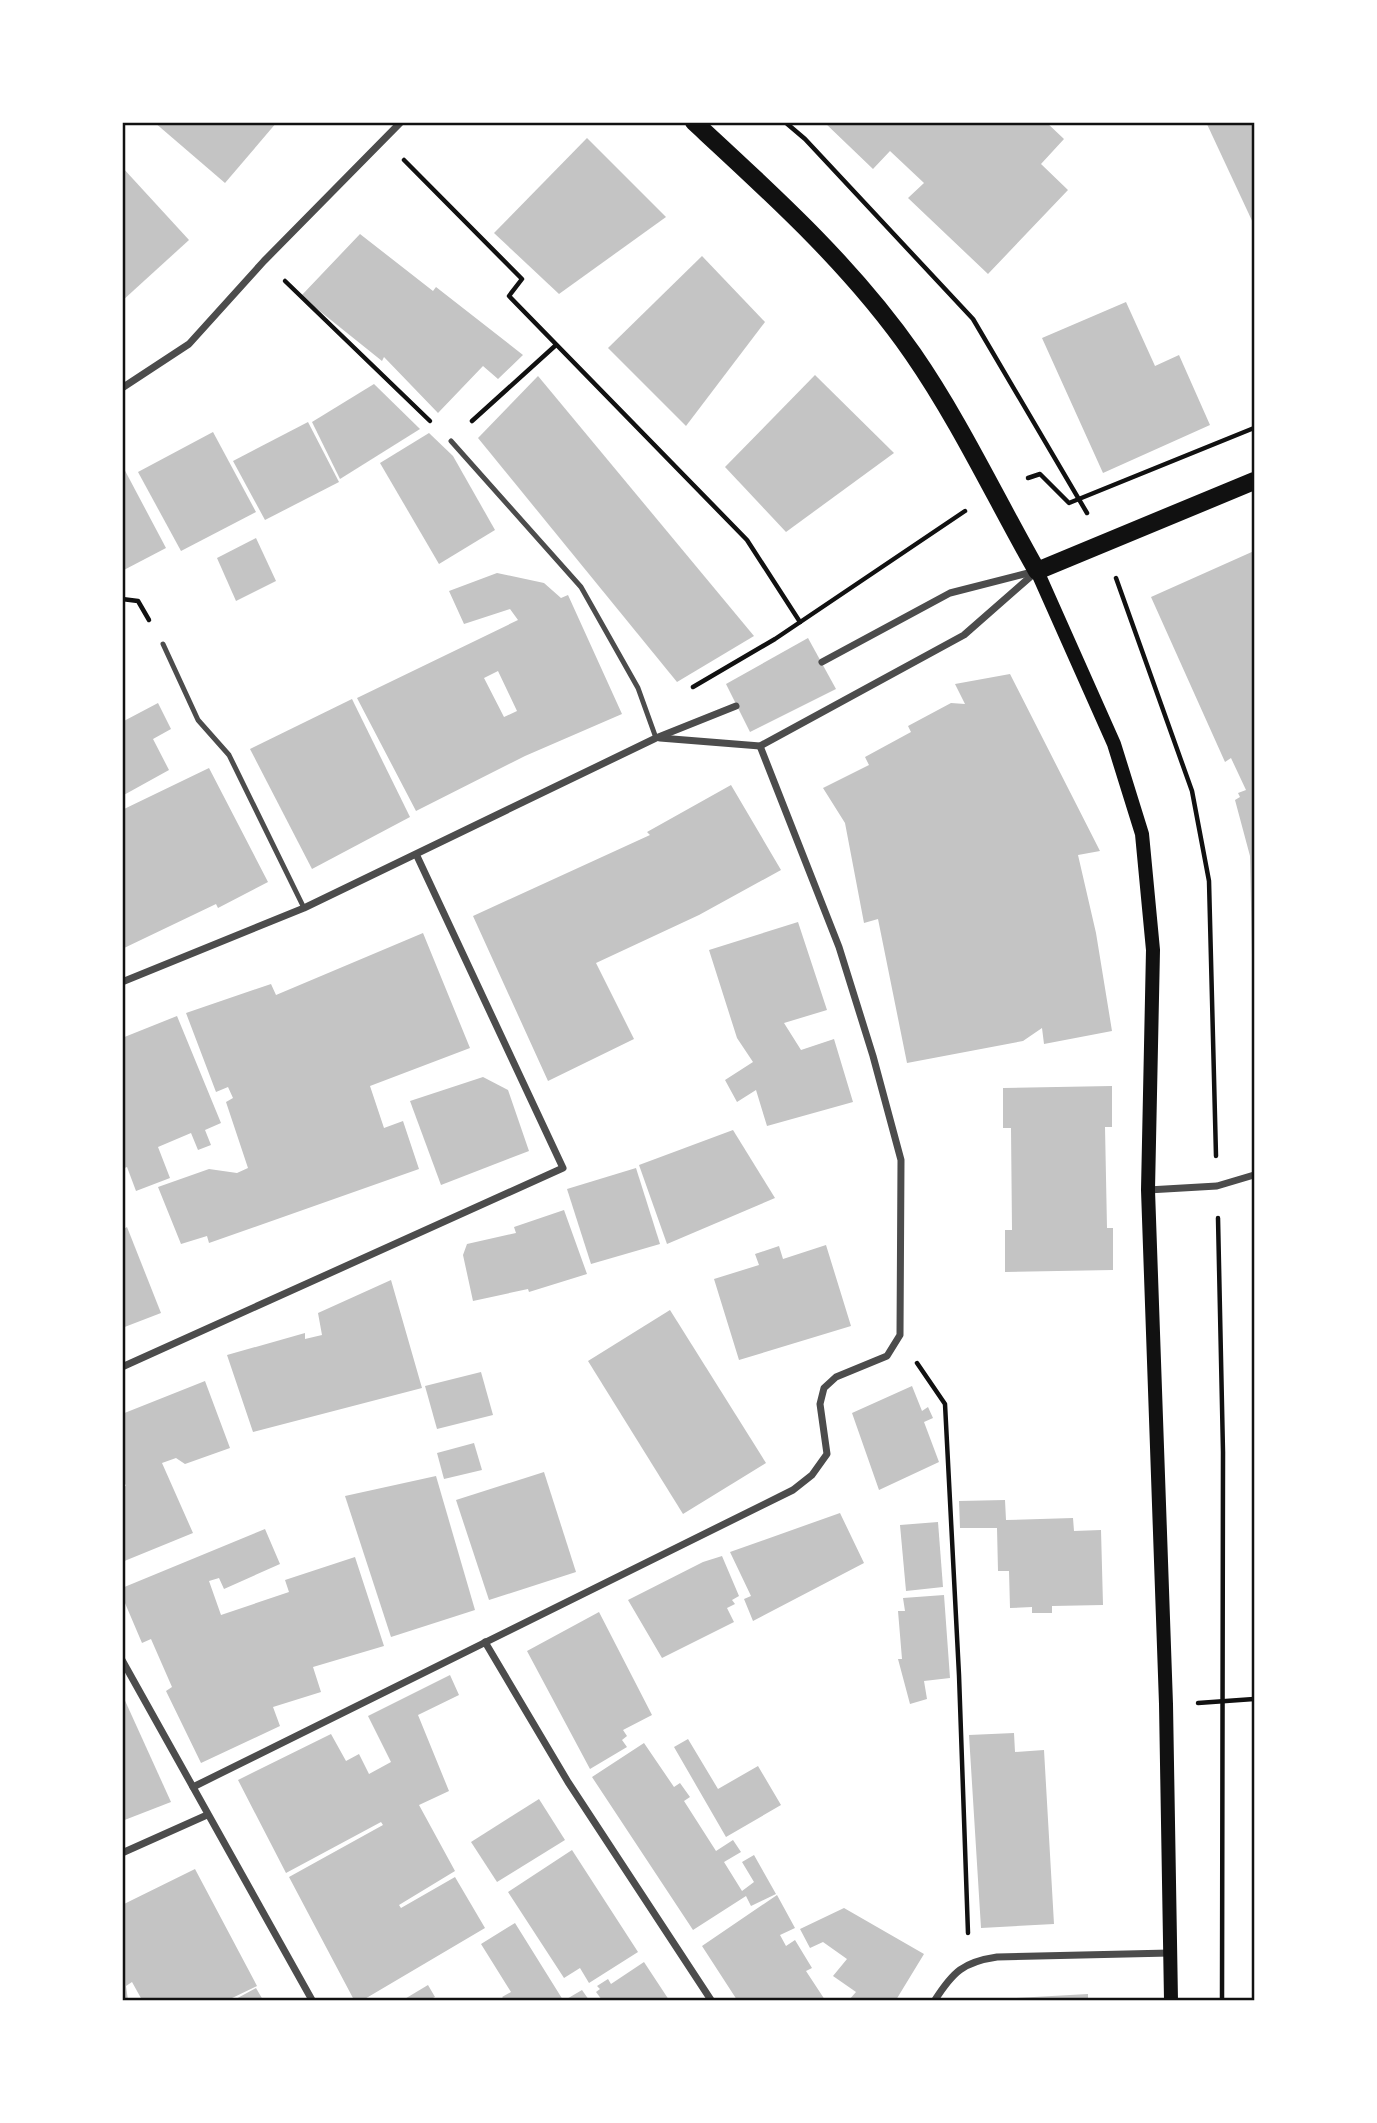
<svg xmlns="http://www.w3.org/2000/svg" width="1377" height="2123" viewBox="0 0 1377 2123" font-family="Poppins,sans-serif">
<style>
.building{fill:#c4c4c4;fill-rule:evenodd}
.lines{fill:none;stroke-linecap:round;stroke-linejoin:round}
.path{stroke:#111;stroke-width:4.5}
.service{stroke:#4c4c4c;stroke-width:5}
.minor{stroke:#4c4c4c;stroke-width:7}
.secondary{stroke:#111;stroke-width:14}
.primary{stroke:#111;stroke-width:18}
.neatline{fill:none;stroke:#111;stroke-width:2.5}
</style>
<rect width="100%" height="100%" fill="#fff"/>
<g class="building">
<path d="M 154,122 L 277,122 L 225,183 Z"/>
<path d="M 824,122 L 1046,122 L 1064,139 L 1041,164 L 1068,190 L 988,274 L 908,198 L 924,183 L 890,151 L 873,169 Z"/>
<path d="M 1206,122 L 1254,122 L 1254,225 Z"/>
<path d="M 587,138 L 666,217 L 559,294 L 494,233 Z"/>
<path d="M 122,167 L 189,240 L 122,301 Z"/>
<path d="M 360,234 L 433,291 L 436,287 L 523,355 L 498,379 L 483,366 L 438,413 L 384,357 L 382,361 L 301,296 Z"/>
<path d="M 702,256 L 765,322 L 686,426 L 608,348 Z"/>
<path d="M 1126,302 L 1155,366 L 1179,355 L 1210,425 L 1103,473 L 1042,338 Z"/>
<path d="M 815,375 L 894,453 L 786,532 L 725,467 Z"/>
<path d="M 538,376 L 754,636 L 677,682 L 478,438 Z"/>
<path d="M 374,384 L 420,429 L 340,479 L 312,422 Z"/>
<path d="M 308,422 L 339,482 L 265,520 L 233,461 Z"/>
<path d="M 213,432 L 256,512 L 181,551 L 138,472 Z"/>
<path d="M 429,433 L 453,456 L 495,530 L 439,564 L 380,463 Z"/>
<path d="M 122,465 L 166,548 L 122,571 Z"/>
<path d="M 256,538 L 276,581 L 236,601 L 217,558 Z"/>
<path d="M 1254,551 L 1254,955 L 1252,955 L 1250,856 L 1235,800 L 1240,797 L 1238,793 L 1246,790 L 1231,758 L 1225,762 L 1151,597 Z"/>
<path d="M 497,573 L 544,583 L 561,598 L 568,595 L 622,714 L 525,756 L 416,811 L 357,698 L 518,620 L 510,609 L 464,624 L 449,591 ZM 498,671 L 517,711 L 504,717 L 484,678 Z"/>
<path d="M 808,638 L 836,689 L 750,732 L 726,684 Z"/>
<path d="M 1010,674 L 1100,851 L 1078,855 L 1096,933 L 1112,1031 L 1044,1044 L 1042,1028 L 1023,1041 L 907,1063 L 878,919 L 864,923 L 845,823 L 823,788 L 869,765 L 865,757 L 911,732 L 908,726 L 951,703 L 965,704 L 955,684 Z"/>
<path d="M 352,699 L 410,817 L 312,869 L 250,749 Z"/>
<path d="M 158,703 L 171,729 L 153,739 L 169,770 L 122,796 L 122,722 Z"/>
<path d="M 209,768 L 268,882 L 218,908 L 216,904 L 122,949 L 122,810 Z"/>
<path d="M 731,785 L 781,870 L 699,915 L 596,963 L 634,1039 L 548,1081 L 473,916 L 650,835 L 647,832 Z"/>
<path d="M 798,922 L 827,1010 L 784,1023 L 801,1050 L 834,1039 L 853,1102 L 767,1126 L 756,1090 L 737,1102 L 725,1080 L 753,1062 L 737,1038 L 709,950 Z"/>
<path d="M 423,933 L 470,1048 L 370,1086 L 384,1128 L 403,1121 L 419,1169 L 209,1243 L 207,1236 L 181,1244 L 158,1187 L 209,1169 L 237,1173 L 248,1168 L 226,1102 L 233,1098 L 228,1087 L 216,1092 L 186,1013 L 271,984 L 276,995 Z"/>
<path d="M 177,1016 L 221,1123 L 205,1130 L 211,1145 L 198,1150 L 191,1133 L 158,1147 L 170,1178 L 136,1191 L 127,1167 L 122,1169 L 122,1038 Z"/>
<path d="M 483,1077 L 508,1090 L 529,1151 L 441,1185 L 410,1101 Z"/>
<path d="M 1112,1086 L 1112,1127 L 1105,1127 L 1107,1228 L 1113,1228 L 1113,1270 L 1005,1272 L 1005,1230 L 1012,1230 L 1011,1128 L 1003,1128 L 1003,1088 Z"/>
<path d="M 733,1130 L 775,1198 L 667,1244 L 639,1165 Z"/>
<path d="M 636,1168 L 660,1244 L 591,1264 L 567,1189 Z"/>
<path d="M 564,1210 L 587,1274 L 529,1292 L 528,1289 L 473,1301 L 463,1255 L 467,1244 L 516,1233 L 514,1227 Z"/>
<path d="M 127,1227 L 161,1313 L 122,1328 L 122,1230 Z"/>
<path d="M 826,1245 L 851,1326 L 739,1360 L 714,1279 L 759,1265 L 755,1254 L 779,1246 L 783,1259 Z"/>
<path d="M 391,1280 L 422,1388 L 253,1432 L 227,1355 L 305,1333 L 305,1339 L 322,1335 L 318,1313 Z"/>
<path d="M 670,1310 L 766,1463 L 683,1514 L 588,1361 Z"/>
<path d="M 481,1372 L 493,1415 L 437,1429 L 425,1386 Z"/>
<path d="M 205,1381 L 230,1448 L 185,1464 L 176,1458 L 162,1463 L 193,1533 L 122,1562 L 122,1487 L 126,1486 L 122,1477 L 122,1414 Z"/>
<path d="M 912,1386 L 922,1411 L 928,1407 L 933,1418 L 924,1422 L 939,1462 L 879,1490 L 852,1413 Z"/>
<path d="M 474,1443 L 482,1470 L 444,1479 L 437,1453 Z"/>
<path d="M 544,1472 L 576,1572 L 489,1600 L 456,1500 Z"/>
<path d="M 436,1476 L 475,1610 L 391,1637 L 345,1496 Z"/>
<path d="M 1005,1500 L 1006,1520 L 1073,1518 L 1074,1531 L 1101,1530 L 1103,1605 L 1052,1606 L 1052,1613 L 1032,1613 L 1032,1607 L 1010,1608 L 1009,1571 L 998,1571 L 997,1528 L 960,1528 L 959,1501 Z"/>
<path d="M 840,1513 L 864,1563 L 753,1621 L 744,1599 L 751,1596 L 730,1552 Z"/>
<path d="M 938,1522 L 943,1587 L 906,1591 L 900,1525 Z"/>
<path d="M 265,1529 L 280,1564 L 224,1589 L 219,1578 L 209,1581 L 221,1615 L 289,1592 L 285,1580 L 355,1557 L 384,1646 L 313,1667 L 321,1692 L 273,1707 L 280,1726 L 201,1763 L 166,1691 L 172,1687 L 151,1639 L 142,1643 L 122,1596 L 122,1588 Z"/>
<path d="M 722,1556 L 739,1596 L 732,1600 L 735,1604 L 727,1608 L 734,1622 L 662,1658 L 628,1600 L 703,1562 Z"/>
<path d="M 944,1595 L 950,1678 L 924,1681 L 927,1699 L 910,1704 L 898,1659 L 902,1659 L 898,1611 L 905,1611 L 903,1598 Z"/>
<path d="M 599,1612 L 652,1715 L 623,1730 L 627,1736 L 622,1740 L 627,1747 L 590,1769 L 527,1651 Z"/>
<path d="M 450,1675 L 459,1695 L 418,1715 L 449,1791 L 419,1805 L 455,1871 L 399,1905 L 401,1908 L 455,1877 L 485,1928 L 363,2000 L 354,2000 L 289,1877 L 383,1825 L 381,1822 L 286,1873 L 238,1780 L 331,1734 L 346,1761 L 359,1754 L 369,1774 L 391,1762 L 368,1716 Z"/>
<path d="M 122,1694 L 171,1802 L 122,1821 Z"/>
<path d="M 1014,1733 L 1015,1752 L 1044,1750 L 1054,1924 L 981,1928 L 969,1735 Z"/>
<path d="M 688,1739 L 718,1789 L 758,1766 L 781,1805 L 726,1837 L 674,1747 Z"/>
<path d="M 644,1743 L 674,1787 L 680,1783 L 690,1797 L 684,1801 L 716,1851 L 733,1840 L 741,1852 L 724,1862 L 742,1891 L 754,1882 L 742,1862 L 754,1855 L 776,1894 L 751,1906 L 746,1896 L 693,1930 L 592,1777 Z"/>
<path d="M 539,1799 L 565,1840 L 497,1882 L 471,1842 Z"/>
<path d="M 572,1850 L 638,1952 L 589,1983 L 580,1968 L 564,1978 L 508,1892 Z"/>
<path d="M 195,1869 L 257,1986 L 228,2000 L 142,2000 L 132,1982 L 126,1986 L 128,2000 L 122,2000 L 122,1905 Z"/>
<path d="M 777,1895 L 795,1928 L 780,1935 L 786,1946 L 795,1940 L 812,1968 L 806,1971 L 825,2000 L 737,2000 L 702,1946 Z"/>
<path d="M 844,1908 L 924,1954 L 896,2000 L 849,2000 L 856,1992 L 833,1976 L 847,1959 L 823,1942 L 810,1948 L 800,1929 Z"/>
<path d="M 515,1923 L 563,2000 L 505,2000 L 502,1997 L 511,1992 L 481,1944 Z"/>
<path d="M 644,1962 L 669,2000 L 602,2000 L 596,1992 L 600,1989 L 597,1986 L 608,1979 L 611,1984 Z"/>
<path d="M 428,1985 L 435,1997 L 429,2000 L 403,2000 Z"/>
<path d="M 256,1988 L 263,2000 L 234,2000 Z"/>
<path d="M 582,1990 L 589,2000 L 565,2000 Z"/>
<path d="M 1088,1994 L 1088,2000 L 1016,2000 L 1016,1998 Z"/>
</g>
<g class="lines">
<g class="path">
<path d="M 785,122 L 805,139 L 973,319 L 1087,513"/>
<path d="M 404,160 L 522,279 L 509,296 L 747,540 L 800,622"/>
<path d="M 285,281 L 430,421"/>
<path d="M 472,421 L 556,345"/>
<path d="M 1028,478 L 1040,474 L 1069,503 L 1254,428"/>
<path d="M 1116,578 L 1192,791 L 1209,881 L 1216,1156"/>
<path d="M 122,599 L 138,601 L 149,620"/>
<path d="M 693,687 L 775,639 L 965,511"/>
<path d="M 1218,1218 L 1223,1452 L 1222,2000"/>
<path d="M 917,1363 L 945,1404 L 959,1675 L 968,1933"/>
<path d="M 1198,1703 L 1254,1699"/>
</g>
<g class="service">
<path d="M 451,441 L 581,587 L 638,688 L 656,738"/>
<path d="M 163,644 L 198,720 L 229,755 L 304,908"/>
</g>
<g class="minor">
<path d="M 122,388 L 189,344 L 264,261 L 401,122"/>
<path d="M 822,662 L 950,593 L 1036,571"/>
<path d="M 660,738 L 760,746 L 964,635 L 1037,571"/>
<path d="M 122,982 L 304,908 L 656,738 L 736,706"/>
<path d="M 1148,1190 L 1217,1186 L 1254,1175"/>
<path d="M 122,1367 L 563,1168 L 417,856"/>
<path d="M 485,1642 L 568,1782 L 711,2000"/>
<path d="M 122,1660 L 312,2000"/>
<path d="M 193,1787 L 793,1490 L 812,1475 L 827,1454 L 820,1404 L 824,1388 L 836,1377 L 887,1356 L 900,1335 L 901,1160 L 873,1056 L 839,947 L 760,746"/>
<path d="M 122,1853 L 207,1815"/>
<path d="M 935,2000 C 953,1972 963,1962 997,1957 L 1170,1953"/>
</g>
<path class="secondary" d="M 1037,571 L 1114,744 L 1142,834 L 1153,950 L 1148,1190 L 1166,1704 L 1171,2000"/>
<path class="primary" d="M 694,122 C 772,194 852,266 913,354 C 960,422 996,499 1037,571 L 1254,481"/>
</g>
<rect width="1377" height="2123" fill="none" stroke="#ffffff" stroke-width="248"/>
<rect x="124" y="124" width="1129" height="1875" class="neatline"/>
</svg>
